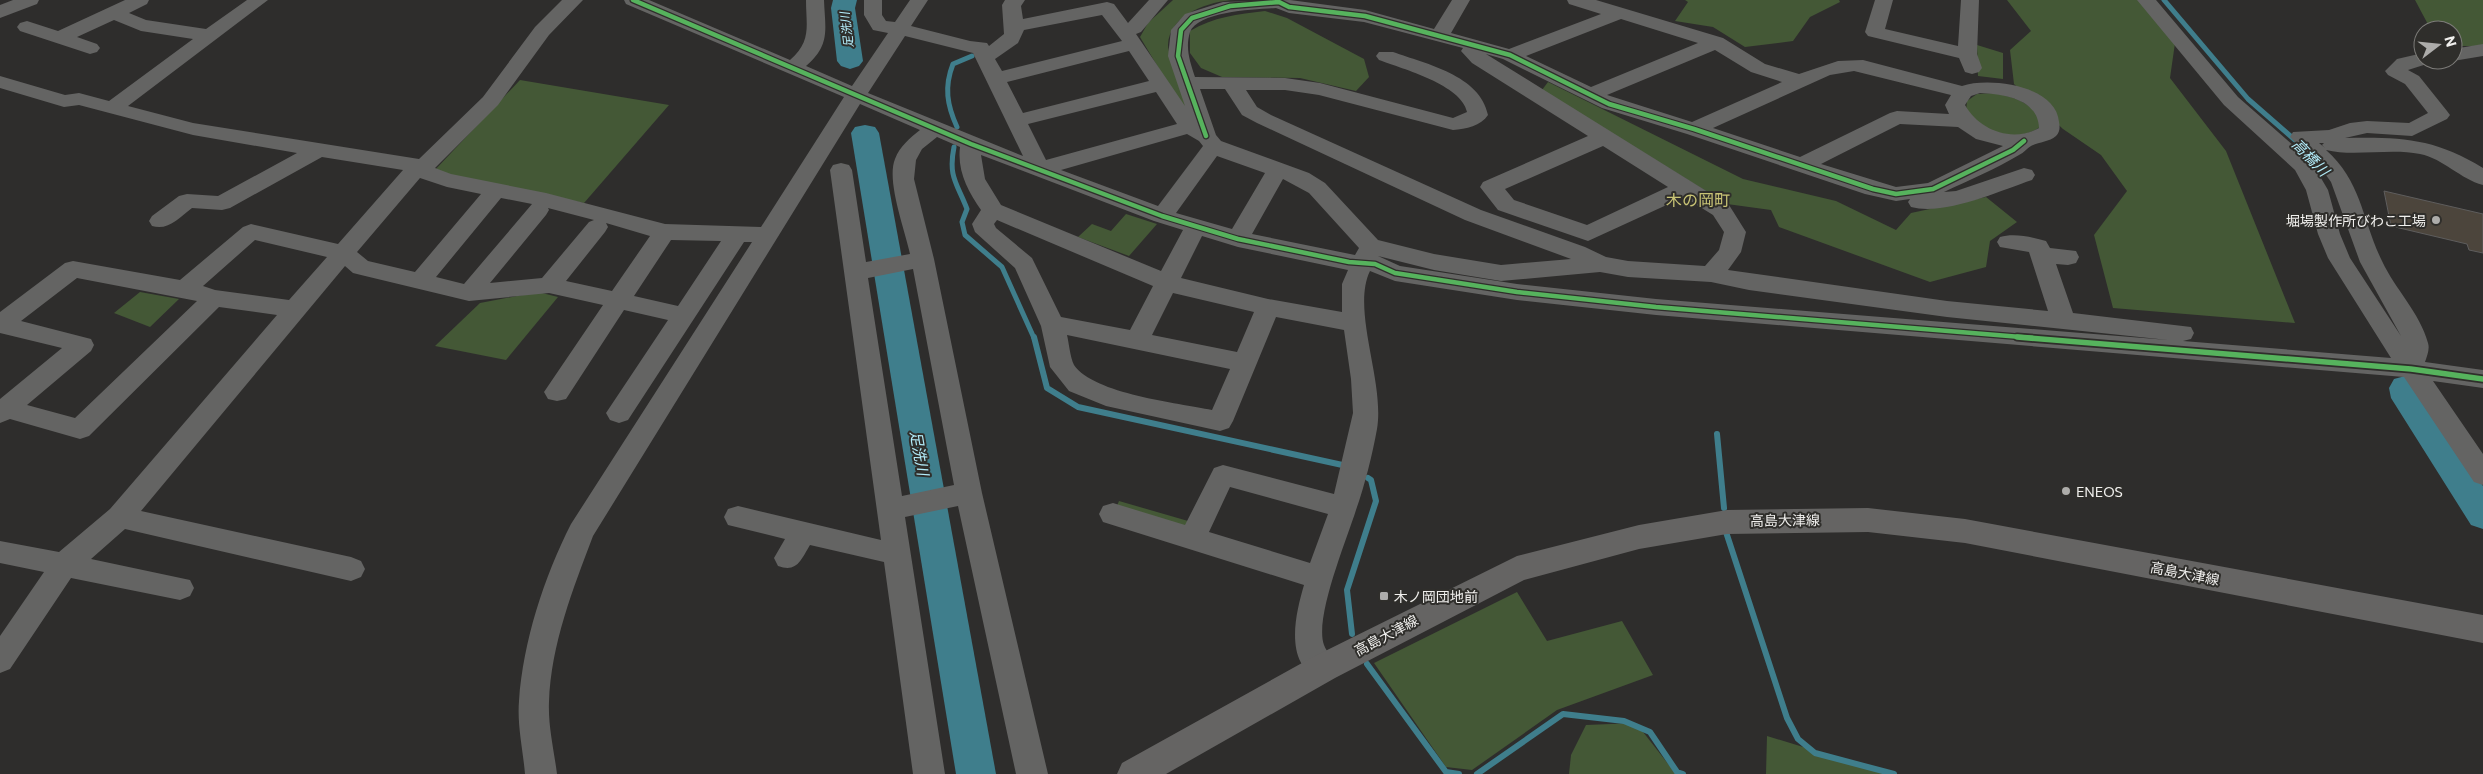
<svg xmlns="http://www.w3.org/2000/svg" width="2483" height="774" viewBox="0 0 2483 774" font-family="Commissioner,'Noto Sans JP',sans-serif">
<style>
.green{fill:#445836}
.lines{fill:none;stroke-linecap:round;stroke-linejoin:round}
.stream-far1{stroke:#3f7e8c;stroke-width:5}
.stream{stroke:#3f7e8c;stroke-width:6}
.river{fill:#3f7e8c;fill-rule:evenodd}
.building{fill:#4c453c;stroke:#5e5d5d}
.minor{fill:#646463;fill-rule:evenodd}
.major{fill:#656463;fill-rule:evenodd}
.cycleway-far1-casing{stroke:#2f2e2b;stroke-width:7}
.cycleway-casing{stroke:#2f2e2b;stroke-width:9}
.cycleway-far1{stroke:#56b35d;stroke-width:4.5}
.cycleway{stroke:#56b35d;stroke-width:5.5}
.poi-dot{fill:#adacaa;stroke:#2f2e2b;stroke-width:2}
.labels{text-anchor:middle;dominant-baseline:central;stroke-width:4;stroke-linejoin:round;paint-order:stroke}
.far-water-label{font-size:12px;font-style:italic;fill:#b4eefc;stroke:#2f2e2b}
.poi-label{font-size:14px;fill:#f1f0ee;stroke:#2f2e2b;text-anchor:start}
.street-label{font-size:14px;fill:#f1f0ee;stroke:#2f2e2b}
.water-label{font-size:15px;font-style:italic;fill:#b4eefc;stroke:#2f2e2b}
.quarter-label{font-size:16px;fill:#c8c375;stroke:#2f2e2b}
</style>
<rect width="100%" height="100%" fill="#2e2d2c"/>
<g class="green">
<path d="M 1173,0 L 1235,0 C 1210,1 1169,14 1168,45 C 1168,56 1185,94 1190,107 L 1185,112 L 1140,37 L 1148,23 Z"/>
<path d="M 1685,0 L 1839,0 L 1840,2 L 1810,17 L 1793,41 L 1745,47 L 1713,27 L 1675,21 L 1688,2 Z"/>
<path d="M 2007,0 L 2140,0 L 2175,43 L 2170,78 L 2226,151 L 2295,323 L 2113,308 L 2094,235 L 2127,191 L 2101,155 L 2063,129 L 2014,84 L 2010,50 L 2031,31 Z"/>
<path d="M 2415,0 L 2483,0 L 2483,46 L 2453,46 L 2453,30 L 2431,30 Z"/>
<path d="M 1265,11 L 1287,18 L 1364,59 L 1369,77 L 1356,91 L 1300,78 L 1222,77 L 1201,68 L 1190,53 L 1190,31 C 1213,17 1238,14 1265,11 Z"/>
<path d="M 1977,45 L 2003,53 L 2003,79 L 1978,76 Z"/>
<path d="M 520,80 L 669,105 L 584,203 L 451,177 L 434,171 Z"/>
<path d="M 1548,82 L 1743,179 L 1836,201 L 1896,230 L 1911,213 L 1986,197 L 2017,222 L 1990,241 L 1986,267 L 1930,282 L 1779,227 L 1771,210 L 1727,204 L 1542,90 Z"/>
<path d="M 1994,93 C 2014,97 2027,101 2040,117 L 2040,127 C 2016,144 1984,133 1966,111 L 1967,101 L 1977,94 Z"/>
<path d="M 1126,214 L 1157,224 L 1129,256 L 1078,237 L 1092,224 L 1111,231 Z"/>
<path d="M 140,292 L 179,299 L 150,327 L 114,313 Z"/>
<path d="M 538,292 L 558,297 L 506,360 L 435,346 L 480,303 Z"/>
<path d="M 1119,501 L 1195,523 L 1191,535 L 1114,513 Z"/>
<path d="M 1517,592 L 1547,641 L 1622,621 L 1653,675 L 1557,710 L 1472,770 L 1446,767 L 1374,663 Z"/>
<path d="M 1636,723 L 1676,774 L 1569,774 L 1571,755 L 1586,725 Z"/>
<path d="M 1767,736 L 1891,774 L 1766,774 Z"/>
</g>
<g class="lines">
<g class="stream-far1">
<path d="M 2164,0 L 2248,99 L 2295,140"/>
<path d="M 957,127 C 947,105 944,87 953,64 L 972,56"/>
<path d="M 954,147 C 948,177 957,183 967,209 L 962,222 L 965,235 L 1002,267 L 1034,338"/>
</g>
<g class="stream">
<path d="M 1034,337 L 1047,388 L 1078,407 L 1347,466"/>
<path d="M 1717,434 L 1724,508"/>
<path d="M 1726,532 L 1787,718 L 1798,739 L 1815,753 L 1894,774"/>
<path d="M 1352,634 L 1347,590 L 1376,501 L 1371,480 L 1368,478"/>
<path d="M 1367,664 L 1446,772 L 1459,774"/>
<path d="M 1477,774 L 1563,714 L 1624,721 L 1650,732 L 1677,772 L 1683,774"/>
</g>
<g class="river">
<path d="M 833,0 L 857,0 L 855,8 L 863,61 L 859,66 L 850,69 L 841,66 L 837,61 L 831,8 Z"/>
<path d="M 865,125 L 875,127 L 879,133 L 996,774 L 956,774 L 851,133 L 855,127 Z"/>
<path d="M 2405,376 L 2416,379 L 2423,396 L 2483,486 L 2483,529 L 2471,525 L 2391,398 L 2389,388 L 2394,379 Z"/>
</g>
</g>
<path class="building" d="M 2384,191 L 2483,214 L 2483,253 L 2469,250 L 2467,244 L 2391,226 Z"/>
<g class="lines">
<g class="minor">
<path d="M 13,0 L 39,0 L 37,4 L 0,18 L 0,5 Z"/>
<path d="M 125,0 L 149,0 L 147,4 L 129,13 L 146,20 L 206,29 L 247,0 L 268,0 L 128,106 L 193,123 L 419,159 L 483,97 L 535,27 L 562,0 L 583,0 L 549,35 L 498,105 L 435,168 L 451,174 L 546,193 L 665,224 L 761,227 L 844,97 L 626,4 L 624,0 L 649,0 L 790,60 C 812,41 806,26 806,0 L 824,0 C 825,29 831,45 806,66 L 852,86 L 888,33 L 873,30 L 864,15 L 864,0 L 882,0 L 882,15 L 886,21 L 895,22 L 910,0 L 928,0 L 911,26 L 970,41 L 987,43 L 989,46 L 1004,34 L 1002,5 L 1005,0 L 1025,0 L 1021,6 L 1023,19 L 1107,2 L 1114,4 L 1128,23 L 1149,0 L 1168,0 L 1141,32 L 1136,34 L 1185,106 L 1168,56 L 1171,30 L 1185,14 L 1223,2 L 1290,0 L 1365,10 L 1434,29 L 1452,0 L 1470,0 L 1451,33 L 1509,49 L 1601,14 L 1569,4 L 1567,0 L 1596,0 L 1723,38 L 1765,64 L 1799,74 L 1838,61 L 1863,60 L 1962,86 C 1989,77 2056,85 2059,122 C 2060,127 2060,132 2056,136 C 2049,142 2039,142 2031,146 C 2027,148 2024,153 2019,155 C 1996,169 1969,180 1944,192 L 1956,191 L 2024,168 L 2032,170 L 2035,175 L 2032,180 C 1999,191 1945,216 1911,207 L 1908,202 L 1910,199 L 1896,201 L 1865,194 L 1687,134 L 1602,108 L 1503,59 L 1486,54 L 1729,205 L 1746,232 L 1741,252 L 1728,270 L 1947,301 L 2048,311 L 2029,252 L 2000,247 L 1997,242 L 2000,237 C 2014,233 2032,237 2046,241 L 2050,248 L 2076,251 L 2079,257 L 2076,263 L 2068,265 L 2056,264 L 2073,313 L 2191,327 L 2194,333 L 2191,339 L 2183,341 L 2391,358 L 2328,258 L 2318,234 L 2306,190 L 2295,170 L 2224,105 L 2137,0 L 2156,0 L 2238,97 L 2311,161 L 2328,190 L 2340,234 L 2350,258 L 2401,336 L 2360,262 L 2331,182 L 2323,171 L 2290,137 L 2293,132 L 2329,130 L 2350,123 L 2367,121 L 2409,123 L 2428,113 L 2405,84 L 2388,75 L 2385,71 L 2397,59 L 2423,53 L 2423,60 L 2432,60 L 2430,63 L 2408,70 L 2419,76 L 2447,111 L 2450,115 L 2447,119 L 2412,136 L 2367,133 L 2345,138 C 2401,137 2434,138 2483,168 L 2483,185 C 2460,179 2444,159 2420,154 C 2390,148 2353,157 2326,150 C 2362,182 2362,220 2382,261 C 2395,289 2420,313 2428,343 C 2430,349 2427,356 2425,362 L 2483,370 L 2483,388 L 2433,381 L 2483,454 L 2483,485 L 2474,482 L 2404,377 L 1656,315 L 1517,300 L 1395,281 L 1370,271 C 1351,310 1385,382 1377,429 C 1372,456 1365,484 1356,510 C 1347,539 1314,618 1324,645 C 1327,653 1334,660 1338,668 L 1333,677 L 1323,681 C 1283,666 1295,616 1304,585 L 1103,522 L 1099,514 L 1103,506 L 1113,503 L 1185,525 L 1214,468 L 1223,465 L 1334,494 L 1353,413 L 1351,379 L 1344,330 L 1276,317 L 1233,421 L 1229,428 L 1220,431 L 1106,406 L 1069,391 L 1050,367 L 1041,326 L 1015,268 L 975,232 L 972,224 L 981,210 C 968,191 957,171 960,147 L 937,137 L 922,149 L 916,160 L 914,179 L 934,259 L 982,493 L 1048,774 L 1016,774 L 958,506 L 905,517 L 945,774 L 913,774 L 884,562 L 810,545 C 801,560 797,573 778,566 L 774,558 L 785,539 L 728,525 L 724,517 L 728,509 L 738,506 L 881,540 L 830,170 L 833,165 L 841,163 L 849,165 L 852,170 L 866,262 L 910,254 C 905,230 886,181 895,159 C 900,146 910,138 920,130 L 860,104 L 593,536 C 573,589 551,644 549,702 C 548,726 554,750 557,774 L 525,774 C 523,750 517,725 519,701 C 523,642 544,577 571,524 L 752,242 L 744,242 L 628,420 L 619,423 L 610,420 L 606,413 L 668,320 L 624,310 L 566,399 L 557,401 L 548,399 L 544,392 L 603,305 L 549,293 L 469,301 L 361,275 L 353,273 L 345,266 L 141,511 L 351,557 L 361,561 L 365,569 L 361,577 L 351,581 L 125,529 L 91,559 L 190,580 L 194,588 L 190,596 L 180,600 L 71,578 L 10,669 L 0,673 L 0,636 L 44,572 L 0,563 L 0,541 L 59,552 L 110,509 L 277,315 L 219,307 L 89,436 L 80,439 L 10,419 L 0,423 L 0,399 L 62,348 L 0,333 L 0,312 L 65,263 L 73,261 L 180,280 L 243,227 L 251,224 L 338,244 L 403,170 L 322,157 L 230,208 L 222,210 L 192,208 C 179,218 168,231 152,226 L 149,221 L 152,216 L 179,196 L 187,194 L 218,196 L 297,153 L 193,135 L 79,105 L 64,107 L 0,88 L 0,76 L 65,95 L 79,93 L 109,101 L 193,39 L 141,31 L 114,20 L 77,37 L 97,44 L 100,48 L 97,52 L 90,54 L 20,31 L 17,27 L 20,23 L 27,21 L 58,31 ZM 1276,8 L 1289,13 L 1364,22 L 1463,48 L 1461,51 L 1472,63 L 1588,136 L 1483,182 L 1480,187 L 1498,210 L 1588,241 L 1684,197 L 1713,215 L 1724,232 L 1719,250 L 1705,266 L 1628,261 L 1606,257 L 1585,247 L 1481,210 L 1271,115 L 1257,107 L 1246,90 L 1285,90 L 1319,95 L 1453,130 C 1466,129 1481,126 1488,115 C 1480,75 1426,64 1393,52 L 1379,52 L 1376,56 L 1379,60 C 1403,69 1462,85 1467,112 L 1453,118 L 1320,83 L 1285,78 L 1195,77 C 1190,62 1185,48 1190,32 C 1198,11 1257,9 1276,8 ZM 1102,15 L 1122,41 L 1002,71 L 995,59 L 1018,43 L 1024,30 ZM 1621,19 L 1698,43 L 1591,87 L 1526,56 ZM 905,36 L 973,53 L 1023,156 L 868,93 ZM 1715,50 L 1751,72 L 1782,82 L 1692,122 L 1607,95 ZM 1129,51 L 1149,81 L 1023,113 L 1007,82 ZM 1854,71 L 1951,95 L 1945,105 L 1949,114 L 1897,111 L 1890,113 L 1800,157 L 1713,128 L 1830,75 ZM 1200,89 L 1225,89 L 1242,115 L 1257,123 L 1465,220 L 1571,259 L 1501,265 L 1434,254 L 1378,240 L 1325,183 L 1309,173 L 1221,141 L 1216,135 ZM 1156,92 L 1177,124 L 1046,160 L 1028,124 ZM 1980,93 C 2004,94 2038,99 2039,128 C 2012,143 1979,130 1965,105 L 1971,96 ZM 1900,124 L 1958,127 L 1976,139 L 2003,146 L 1928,183 L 1896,187 L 1821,164 ZM 1187,134 L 1199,141 L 1203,146 L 1158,206 L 1061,170 ZM 2319,143 L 2324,143 L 2322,145 L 2325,148 ZM 1603,146 L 1668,187 L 1587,225 L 1514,200 L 1505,189 ZM 981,155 L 1154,221 L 1183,230 L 1161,271 L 1001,205 L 985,179 ZM 1217,156 L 1265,173 L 1232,229 L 1176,213 ZM 420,178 L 447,187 L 481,194 L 415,272 L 368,261 L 357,252 ZM 1283,179 L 1309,193 L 1359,248 L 1355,255 L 1252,234 ZM 501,198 L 532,204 L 464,284 L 436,277 ZM 548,208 L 594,220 L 589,222 L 542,278 L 490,283 L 546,215 L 549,210 ZM 997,220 L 1153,286 L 1130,330 L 1061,317 L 1032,258 L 996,228 L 994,224 ZM 606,223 L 650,236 L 612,291 L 566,281 L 605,232 L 608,227 ZM 1202,236 L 1238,247 L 1348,270 L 1342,284 L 1342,312 L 1268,299 L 1181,278 ZM 255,240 L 327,257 L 289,300 L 215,290 L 203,286 ZM 671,240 L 721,241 L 678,306 L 634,296 ZM 1378,256 L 1434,270 L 1501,281 L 1600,272 L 1628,277 L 1711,282 L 1749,290 L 1947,317 L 2168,340 L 1656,299 L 1517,284 L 1400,266 ZM 913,269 L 954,485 L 902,496 L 868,278 ZM 77,278 L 197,301 L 75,418 L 27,405 L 91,351 L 94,345 L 91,339 L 21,321 ZM 1173,293 L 1254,312 L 1237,352 L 1152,335 ZM 1067,335 L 1230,369 L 1212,410 C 1178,403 1094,394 1074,365 C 1070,357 1069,343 1067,335 ZM 1230,487 L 1328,514 L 1310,563 L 1209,532 Z"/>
<path d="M 1875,0 L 1893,0 L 1885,29 L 1958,46 L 1961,0 L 1979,0 L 1977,54 L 1982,68 L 1979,72 L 1972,74 L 1965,72 L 1959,58 L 1868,36 L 1865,32 Z"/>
<path d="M 2483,44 L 2483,56 L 2453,61 L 2449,60 L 2453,60 L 2453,49 Z"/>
</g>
<path class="major" d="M 1868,508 L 1965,519 L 2483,615 L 2483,643 L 1965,543 L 1868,532 L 1727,534 L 1639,549 L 1524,580 L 1335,678 L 1166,774 L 1117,774 L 1122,763 L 1311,658 L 1517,556 L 1639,525 L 1727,510 Z"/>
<defs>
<g id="cycleway-far1">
<path d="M 633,0 L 971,144 L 1162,216 L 1238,239 L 1349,262 L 1375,264 L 1395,273 L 1517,292 L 1656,307 L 2033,338"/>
<path d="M 1206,136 L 1178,56 L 1181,30 L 1192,18 L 1230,6 L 1279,2 L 1289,7 L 1365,16 L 1510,55 L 1609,104 L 1694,129 L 1873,189 L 1896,194 L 1933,189 L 2013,150 L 2024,141"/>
</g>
<path id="cycleway" d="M 2017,337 L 2411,369 L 2483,379"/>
</defs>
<use href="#cycleway-far1" class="cycleway-far1-casing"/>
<use href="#cycleway" class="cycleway-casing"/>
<use href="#cycleway-far1" class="cycleway-far1"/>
<use href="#cycleway" class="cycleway"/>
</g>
<g class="poi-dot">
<circle cx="2436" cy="220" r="5"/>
<circle cx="2066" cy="491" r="5"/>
<rect x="1379" y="591" width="10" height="10" rx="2.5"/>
</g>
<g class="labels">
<g class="far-water-label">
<text transform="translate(846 30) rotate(-97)">足洗川</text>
</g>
<g class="poi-label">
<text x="2426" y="220" text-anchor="end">堀場製作所びわこ工場</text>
<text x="2076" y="491">ENEOS</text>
<text x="1394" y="596">木ノ岡団地前</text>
</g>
<g class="street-label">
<text transform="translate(1785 520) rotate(-1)">高島大津線</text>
<text transform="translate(2185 573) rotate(11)">高島大津線</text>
<text transform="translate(1386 635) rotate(-28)">高島大津線</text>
</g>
<g class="water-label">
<text transform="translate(2311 157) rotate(46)">高橋川</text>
<text transform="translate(920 453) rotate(80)">足洗川</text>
</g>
<g class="quarter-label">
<text x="1698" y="199">木の岡町</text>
</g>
</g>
<g transform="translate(2438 45) rotate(74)"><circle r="24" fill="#2f2e2b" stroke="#7d7c79"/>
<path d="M0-4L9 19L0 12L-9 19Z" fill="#adacaa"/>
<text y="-8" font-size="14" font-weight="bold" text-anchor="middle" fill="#f1f0ee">N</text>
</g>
</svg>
